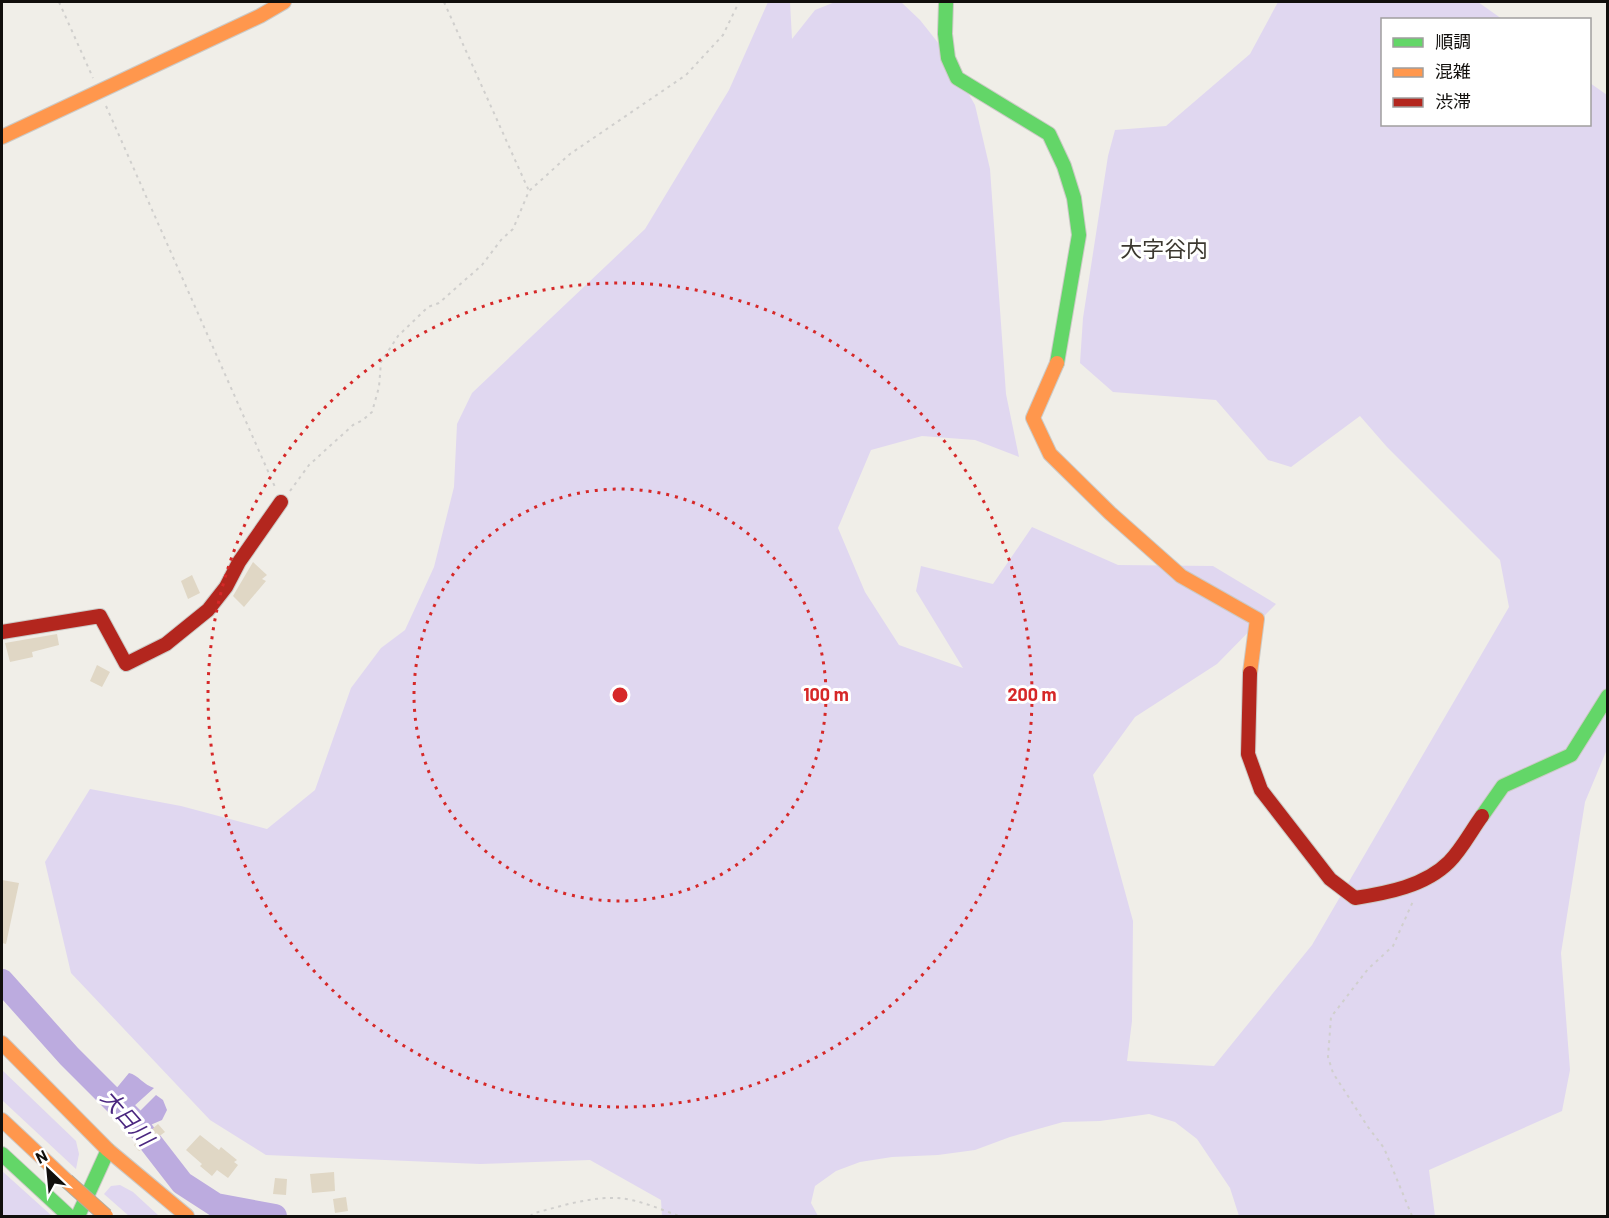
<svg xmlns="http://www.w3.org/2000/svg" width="1609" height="1218" viewBox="0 0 1609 1218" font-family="Barlow,'Noto Sans JP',sans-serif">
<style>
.green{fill:#e0d7f0}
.water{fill:#bcabdf}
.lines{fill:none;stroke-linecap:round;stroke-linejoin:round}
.river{stroke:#bcabdf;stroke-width:24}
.building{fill:#e0d7c5}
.fast-casing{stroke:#cccac6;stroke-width:16}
.slow-casing{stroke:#cccac6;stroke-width:16}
.jam-casing{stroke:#cccac6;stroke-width:16}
.path{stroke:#d0cfcd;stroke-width:2;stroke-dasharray:3 4.5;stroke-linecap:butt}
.fast{stroke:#63d668;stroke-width:14}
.slow{stroke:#ff974d;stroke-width:14}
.jam{stroke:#b3261e;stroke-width:14}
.slow-bridge-casing{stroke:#b4ad9d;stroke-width:16;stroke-linecap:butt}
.slow-bridge{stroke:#ff974d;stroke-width:14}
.ring{fill:none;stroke:#d62828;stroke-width:3;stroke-dasharray:3 6}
.labels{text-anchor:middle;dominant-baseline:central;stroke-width:6;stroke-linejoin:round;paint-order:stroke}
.neighbourhood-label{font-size:22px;fill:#3c3830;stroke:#fff}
.water-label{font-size:22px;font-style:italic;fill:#4a267f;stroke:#fff}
.centre{fill:#d62828;stroke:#fff;stroke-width:3}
.ring-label{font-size:18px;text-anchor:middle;font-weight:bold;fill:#d62828;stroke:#fff;stroke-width:6;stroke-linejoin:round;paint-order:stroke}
</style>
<rect width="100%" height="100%" fill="#f0eee8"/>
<g class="green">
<path d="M 768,2 L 790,2 L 792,39 L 815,10 L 835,2 L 901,2 L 920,20 L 943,49 L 975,105 L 990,169 L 1006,394 L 1019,457 L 975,440 L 922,436 L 871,450 L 838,528 L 865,592 L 899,645 L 963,668 L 916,591 L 921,566 L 993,584 L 1032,527 L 1118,565 L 1213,566 L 1276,604 L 1217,664 L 1135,717 L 1093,775 L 1133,921 L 1132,1021 L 1127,1061 L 1214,1066 L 1312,945 L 1509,607 L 1500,560 L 1387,447 L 1360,416 L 1291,467 L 1268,460 L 1216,400 L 1113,392 L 1080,363 L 1083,318 L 1108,156 L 1115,130 L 1166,126 L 1250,54 L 1278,2 L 1478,2 L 1502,19 L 1382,20 L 1382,124 L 1590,124 L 1590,83 L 1607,95 L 1608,747 L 1585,802 L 1561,953 L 1570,1070 L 1562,1111 L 1429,1170 L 1435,1216 L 1239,1216 L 1230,1188 L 1197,1139 L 1175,1122 L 1149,1114 L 1100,1121 L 1063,1122 L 1010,1137 L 975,1150 L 938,1155 L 892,1157 L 860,1162 L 836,1171 L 815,1186 L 811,1203 L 818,1216 L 662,1216 L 661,1200 L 590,1160 L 480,1164 L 266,1155 L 210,1120 L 71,973 L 45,862 L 90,789 L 181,806 L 267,829 L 315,790 L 351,688 L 381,648 L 405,630 L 434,567 L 454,487 L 457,424 L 472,393 L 645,229 L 729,90 Z"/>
<path d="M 2,1070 L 76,1141 L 79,1154 L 76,1169 L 2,1100 Z"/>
<path d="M 2,1171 L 52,1216 L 3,1216 Z"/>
<path d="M 120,1185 L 133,1192 L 159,1216 L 129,1216 L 104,1194 L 111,1186 Z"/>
</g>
<g class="water">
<path d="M 129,1073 C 138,1075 144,1085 154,1088 L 133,1107 L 124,1102 L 115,1090 Z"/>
<path d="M 156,1095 L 163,1100 L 167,1110 L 162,1120 L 148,1126 L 138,1113 Z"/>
</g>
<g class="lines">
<path class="river" d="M 2,981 L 69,1056 L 134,1121 L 182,1183 L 216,1205 L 275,1216"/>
</g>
<g class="building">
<path d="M 253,562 L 267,575 L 262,579 L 266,581 L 244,607 L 233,596 Z"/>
<path d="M 192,575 L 200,593 L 188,599 L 181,581 Z"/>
<path d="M 57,634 L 59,645 L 32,652 L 33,657 L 10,662 L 5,643 Z"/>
<path d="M 97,665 L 110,672 L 102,687 L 90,681 Z"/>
<path d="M 2,880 L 19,883 L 6,944 L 2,943 Z"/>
<path d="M 158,1124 L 165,1132 L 139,1151 L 134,1145 Z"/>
<path d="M 200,1135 L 219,1150 L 221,1147 L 237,1160 L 234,1162 L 238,1165 L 228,1178 L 217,1170 L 212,1176 L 200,1166 L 202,1164 L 186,1150 Z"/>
<path d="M 334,1172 L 335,1191 L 312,1193 L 310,1174 Z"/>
<path d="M 275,1178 L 287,1179 L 286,1195 L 273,1194 Z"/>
<path d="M 346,1197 L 348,1211 L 335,1213 L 333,1199 Z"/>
</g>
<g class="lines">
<defs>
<g id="fast">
<path d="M 946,2 L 945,34 L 948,58 L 957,78 L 1049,134 L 1064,166 L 1074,198 L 1079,235 L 1057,363"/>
<path d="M 1482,816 L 1503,786 L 1571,755 L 1608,696"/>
<path d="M 2,1154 L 69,1216"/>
<path d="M 78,1216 L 108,1150"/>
</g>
<g id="slow">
<path d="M 2,137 L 260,16 L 284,2"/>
<path d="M 1057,363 L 1033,418 L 1050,454 L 1110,513 L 1181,576 L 1257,619 L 1250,673"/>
<path d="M 2,1043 L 108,1150 L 187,1216"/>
<path d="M 2,1120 L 67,1181"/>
</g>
<g id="jam">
<path d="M 2,632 L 100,616 L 126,664 L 166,644 L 208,610 L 226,587 L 239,562 L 281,502"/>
<path d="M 1250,673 L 1248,754 L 1261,790 L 1330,879 L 1355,898 C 1387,893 1425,886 1449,862 C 1462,849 1471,831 1482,816"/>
</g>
</defs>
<use href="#fast" class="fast-casing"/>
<use href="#slow" class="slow-casing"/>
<use href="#jam" class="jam-casing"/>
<g class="path">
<path d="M 59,2 L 93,78"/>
<path d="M 444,2 L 529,191"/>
<path d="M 106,106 L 275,487"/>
<path d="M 290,491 L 309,465 L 353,425 L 363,420 L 372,412 L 379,387 L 381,362 L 398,336 L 428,307 L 439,303 L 482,265 L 501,240 L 513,229 L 529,191 L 570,154 L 686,75 L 723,35 L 739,2"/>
<path d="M 530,1216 L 535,1213 C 561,1206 589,1197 617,1198 C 637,1199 660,1209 679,1216"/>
<path d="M 1412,1216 L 1384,1148 L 1368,1127 L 1333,1073 L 1328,1057 L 1331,1017 L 1368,969 L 1393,946 L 1414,899"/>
</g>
<use href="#fast" class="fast"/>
<use href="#slow" class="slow"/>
<use href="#jam" class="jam"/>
<defs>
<path id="slow-bridge" d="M 67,1181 L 106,1216"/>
</defs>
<use href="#slow-bridge" class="slow-bridge-casing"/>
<use href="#slow-bridge" class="slow-bridge"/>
</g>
<g class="ring">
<circle cx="620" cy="695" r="206"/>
<circle cx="620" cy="695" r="412"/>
</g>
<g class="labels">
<g class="neighbourhood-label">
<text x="1164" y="248">大字谷内</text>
</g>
<g class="water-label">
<text transform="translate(128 1117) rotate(49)">大日川</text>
</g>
</g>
<circle cx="620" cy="695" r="9" class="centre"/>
<g class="ring-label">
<text x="826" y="701">100 m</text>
<text x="1032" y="701">200 m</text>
</g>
<rect width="1609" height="1218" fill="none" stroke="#110f0c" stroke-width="6"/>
<rect x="1381" y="18" width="210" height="108" fill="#ffffff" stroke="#a09f9e" stroke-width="1.5"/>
<rect x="1393" y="38" width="30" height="9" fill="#63d668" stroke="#a09f9e" stroke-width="1.5"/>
<text x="1435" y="48" font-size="18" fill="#110f0c">順調</text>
<rect x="1393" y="68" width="30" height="9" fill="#ff974d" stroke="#a09f9e" stroke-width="1.5"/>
<text x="1435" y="78" font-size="18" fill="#110f0c">混雑</text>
<rect x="1393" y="98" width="30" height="9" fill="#b3261e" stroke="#a09f9e" stroke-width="1.5"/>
<text x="1435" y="108" font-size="18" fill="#110f0c">渋滞</text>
<g transform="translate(48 1170) rotate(334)" stroke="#ffffff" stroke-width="4.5" paint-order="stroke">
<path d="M0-4.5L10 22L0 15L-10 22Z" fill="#110f0c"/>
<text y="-9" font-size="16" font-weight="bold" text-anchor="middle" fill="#110f0c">N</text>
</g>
</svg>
